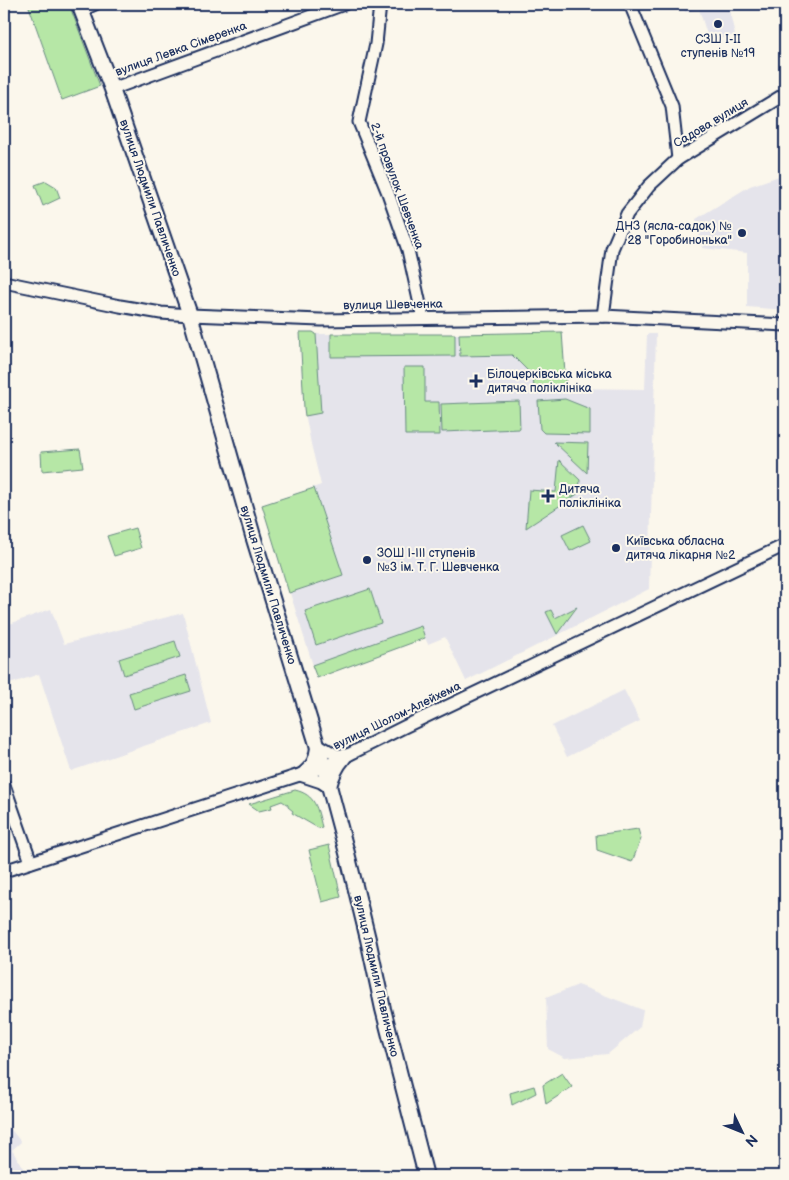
<svg xmlns="http://www.w3.org/2000/svg" width="789" height="1180" viewBox="0 0 789 1180" font-family="'Balsamiq Sans',sans-serif">
<style>
.built{fill:#e5e4eb}
.green{fill:#b6e7a6;stroke:#688b82}
.lines{fill:none;stroke-linecap:round;stroke-linejoin:round}
.minor-casing{stroke:#1b2f5e;stroke-width:15}
.major-casing{stroke:#1b2f5e;stroke-width:18}
.minor{stroke:#fbf7ec;stroke-width:11}
.major{stroke:#fbf7ec;stroke-width:14}
.poi-dot{fill:#1b2f5e;stroke:#fbf7ec;stroke-width:2}
.labels{text-anchor:middle;dominant-baseline:central;stroke-width:4;stroke-linejoin:round;paint-order:stroke}
.poi-label{font-size:12px;fill:#1b2f5e;stroke:#fbf7ec;text-anchor:start}
.street-label{font-size:12px;fill:#1b2f5e;stroke:#fbf7ec}
</style>
<rect width="100%" height="100%" fill="#fbf7ec"/>
<filter id="ink" filterUnits="userSpaceOnUse"><feTurbulence type="fractalNoise" baseFrequency=".02" numOctaves="2"/><feDisplacementMap in="SourceGraphic" scale="10" xChannelSelector="R" yChannelSelector="G"/><feConvolveMatrix kernelMatrix="1 2 1 2 8 2 1 2 1" color-interpolation-filters="sRGB"/></filter>
<g filter="url(#ink)">
<g class="built">
<path d="M 682,4 L 728,4 L 735,35 L 709,41 L 699,9 L 685,12 Z"/>
<path d="M 785,174 L 785,310 L 747,307 L 747,253 L 702,248 L 696,219 L 750,186 Z"/>
<path d="M 300,332 L 313,332 L 316,334 L 455,334 L 562,332 L 566,388 L 645,389 L 647,334 L 656,334 L 649,589 L 466,681 L 445,637 L 428,644 L 425,638 L 317,678 L 262,505 L 321,485 L 311,444 L 304,408 Z"/>
<path d="M 51,609 L 64,644 L 183,613 L 211,723 L 71,771 L 39,674 L 4,686 L 4,626 Z"/>
<path d="M 624,690 L 640,721 L 567,757 L 552,726 Z"/>
<path d="M 578,985 L 643,1010 L 640,1027 L 608,1054 L 565,1058 L 548,1049 L 546,998 Z"/>
<path d="M 9,1127 L 21,1142 L 12,1150 L 28,1176 L 4,1176 L 4,1130 Z"/>
</g>
<g class="green">
<path d="M 28,4 L 69,4 L 100,86 L 62,100 Z"/>
<path d="M 46,181 L 56,187 L 60,198 L 43,206 L 35,185 Z"/>
<path d="M 300,332 L 313,332 L 316,334 L 321,413 L 305,416 L 304,408 Z"/>
<path d="M 562,332 L 566,388 L 534,389 L 533,376 L 512,355 L 460,356 L 459,334 Z"/>
<path d="M 331,334 L 455,334 L 455,356 L 331,357 Z"/>
<path d="M 404,367 L 425,367 L 425,402 L 439,402 L 440,435 L 405,435 Z"/>
<path d="M 565,399 L 590,409 L 590,434 L 544,433 L 540,429 L 538,401 Z"/>
<path d="M 519,401 L 520,429 L 442,432 L 441,404 Z"/>
<path d="M 554,442 L 588,443 L 587,473 Z"/>
<path d="M 80,449 L 83,467 L 42,471 L 41,452 Z"/>
<path d="M 559,460 L 580,480 L 579,493 L 526,528 L 529,490 L 556,492 Z"/>
<path d="M 314,488 L 343,575 L 289,593 L 262,505 Z"/>
<path d="M 583,525 L 591,541 L 570,551 L 562,535 Z"/>
<path d="M 135,528 L 141,548 L 114,556 L 107,536 Z"/>
<path d="M 370,589 L 381,623 L 316,645 L 305,611 Z"/>
<path d="M 577,607 L 557,634 L 546,612 L 551,610 L 555,618 Z"/>
<path d="M 421,626 L 425,638 L 317,678 L 312,665 Z"/>
<path d="M 175,641 L 180,657 L 124,675 L 119,659 Z"/>
<path d="M 186,675 L 191,691 L 134,709 L 129,693 Z"/>
<path d="M 295,790 C 316,795 317,808 322,827 L 318,828 L 292,813 L 293,811 L 288,807 L 288,805 L 282,801 L 271,805 L 272,808 L 259,811 L 249,804 Z"/>
<path d="M 638,829 L 641,839 L 632,862 L 597,850 L 596,835 Z"/>
<path d="M 329,845 L 341,897 L 322,902 L 309,850 Z"/>
<path d="M 562,1073 L 572,1087 L 546,1104 L 543,1085 Z"/>
<path d="M 534,1086 L 536,1093 L 512,1105 L 510,1093 Z"/>
</g>
<g class="lines">
<defs>
<g id="minor">
<path d="M 380,4 L 376,44 L 359,122 L 388,193 L 408,250 L 423,318"/>
<path d="M 630,4 L 672,106 L 678,159"/>
<path d="M 82,10 L 95,4"/>
<path d="M 112,89 L 344,4"/>
<path d="M 4,282 L 120,306 L 161,313 L 190,315 L 321,320 L 603,316 L 785,325"/>
<path d="M 603,316 L 612,249 L 627,214 L 649,186 L 678,159 L 785,94"/>
<path d="M 302,774 C 314,764 315,759 317,744 L 336,755 L 348,755"/>
<path d="M 300,775 L 321,782 L 330,788 C 333,776 337,767 345,758"/>
<path d="M 4,785 L 31,862"/>
<path d="M 4,871 L 324,767 L 404,727 L 785,545"/>
</g>
<path id="major" d="M 79,4 L 112,89 L 190,315 L 253,536 L 324,767 L 347,853 L 368,939 L 383,1009 L 426,1176"/>
</defs>
<use href="#minor" class="minor-casing"/>
<use href="#major" class="major-casing"/>
<use href="#minor" class="minor"/>
<use href="#major" class="major"/>
</g>
</g>
<g class="poi-dot">
<circle cx="718" cy="24" r="5"/>
<circle cx="742" cy="233" r="5"/>
<path d="M473.5 373.5h5v5h5v5h-5v5h-5v-5h-5v-5h5z"/>
<path d="M545.5 488.5h5v5h5v5h-5v5h-5v-5h-5v-5h5z"/>
<circle cx="616" cy="548" r="5"/>
<circle cx="367" cy="560" r="5"/>
</g>
<g class="labels">
<g class="poi-label">
<text x="718" y="39" text-anchor="middle">СЗШ I-II<tspan x="718" dy="14">ступенів №19</tspan></text>
<text x="732" y="226" text-anchor="end">ДНЗ (ясла-садок) №<tspan x="732" dy="14">28 "Горобинонька"</tspan></text>
<text x="487" y="374">Білоцерківська міська<tspan x="487" dy="14">дитяча поліклініка</tspan></text>
<text x="559" y="489">Дитяча<tspan x="559" dy="14">поліклініка</tspan></text>
<text x="626" y="541">Київська обласна<tspan x="626" dy="14">дитяча лікарня №2</tspan></text>
<text x="377" y="553">ЗОШ І-ІІІ ступенів<tspan x="377" dy="14">№3 ім. Т. Г. Шевченка</tspan></text>
</g>
<g class="street-label">
<text transform="translate(181 49) rotate(-20)">вулиця Левка Сімеренка</text>
<text transform="translate(711 123) rotate(-31)">Садова вулиця</text>
<text transform="translate(397 186) rotate(70)">2-й провулок Шевченка</text>
<text transform="translate(150 198) rotate(71)">вулиця Людмили Павличенко</text>
<text transform="translate(393 305) rotate(-1)">вулиця Шевченка</text>
<text transform="translate(268 585) rotate(73)">вулиця Людмили Павличенко</text>
<text transform="translate(397 716) rotate(-26)">вулиця Шолом-Алейхема</text>
<text transform="translate(376 976) rotate(77)">вулиця Людмили Павличенко</text>
</g>
</g>
<rect width="789" height="1180" fill="none" stroke="#fbf7ec" stroke-width="20"/>
<rect x="10" y="10" width="769" height="1160" fill="none" stroke="#1b2f5e" stroke-width="2" filter="url(#ink)"/>
<g transform="translate(742 1132) rotate(133)" stroke="#fbf7ec" stroke-width="4" paint-order="stroke">
<path d="M0-4L9 19L0 12L-9 19Z" fill="#1b2f5e"/>
<text y="-8" font-size="14" font-weight="bold" text-anchor="middle" fill="#1b2f5e">N</text>
</g>
</svg>
